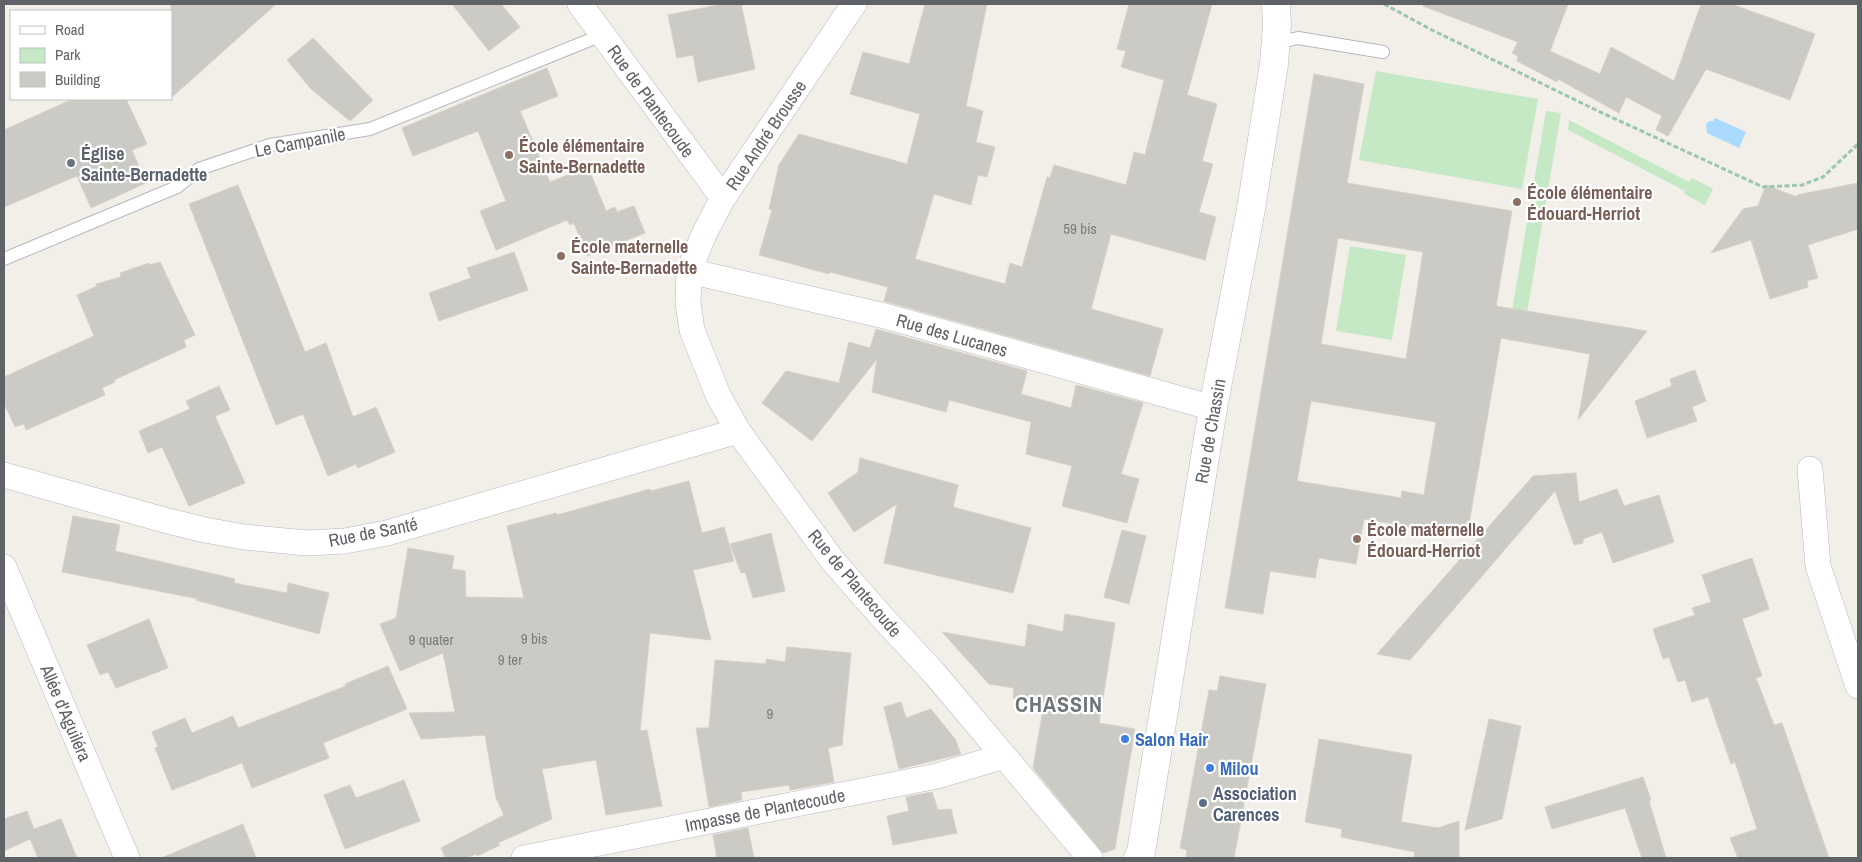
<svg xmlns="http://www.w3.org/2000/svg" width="1862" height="862" viewBox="0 0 1862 862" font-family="'Archivo Narrow',sans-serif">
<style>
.green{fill:#c5e8c5}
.water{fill:#aadaff}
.building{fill:#cccac5;stroke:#d6d1c6;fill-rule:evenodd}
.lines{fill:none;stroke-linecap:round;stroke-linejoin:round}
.service-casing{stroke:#b5b8bc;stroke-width:14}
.minor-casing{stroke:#b5b8bc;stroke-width:26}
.tertiary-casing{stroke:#b5b8bc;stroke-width:29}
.path{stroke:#9cc7a9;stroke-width:3;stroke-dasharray:5 2.5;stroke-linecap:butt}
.service{stroke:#fff;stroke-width:12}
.minor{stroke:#fff;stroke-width:25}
.tertiary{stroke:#fff;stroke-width:28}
.education-dot{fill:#8d6e63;stroke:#fff;stroke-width:2}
.worship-dot{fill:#6b7280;stroke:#fff;stroke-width:2}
.shop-dot{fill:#3f7fe0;stroke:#fff;stroke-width:2}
.service-dot{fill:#5c6f8a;stroke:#fff;stroke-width:2}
.labels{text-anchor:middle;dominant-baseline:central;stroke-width:4.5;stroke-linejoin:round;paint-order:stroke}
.number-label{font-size:15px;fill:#7a7d7f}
.street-label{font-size:18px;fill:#5f6368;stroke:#fff}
.education-label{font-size:18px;font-weight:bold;fill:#785e54;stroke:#fff;text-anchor:start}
.worship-label{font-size:18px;font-weight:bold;fill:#5b616d;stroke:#fff;text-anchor:start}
.shop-label{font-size:18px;font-weight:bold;fill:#366cbe;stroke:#fff;text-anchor:start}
.service-label{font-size:18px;font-weight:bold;fill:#4e5e75;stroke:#fff;text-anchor:start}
.district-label{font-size:22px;font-weight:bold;letter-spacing:1px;fill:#70757a;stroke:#fff}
</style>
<rect width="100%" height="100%" fill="#f1efe8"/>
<g class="green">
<path d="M 1376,71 L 1538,99 L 1522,189 L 1359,160 Z"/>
<path d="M 1546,111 L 1561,113 L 1522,342 L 1507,340 Z"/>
<path d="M 1569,120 L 1689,182 L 1692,178 L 1713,189 L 1705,205 L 1684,194 L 1685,191 L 1568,130 Z"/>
<path d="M 1350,246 L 1406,255 L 1392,340 L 1336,331 Z"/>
</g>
<path class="water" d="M 1715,118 L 1746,132 L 1739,148 L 1707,133 L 1706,124 L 1709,121 L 1713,121 Z"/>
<g class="building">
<path d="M 171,4 L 276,4 L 171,98 Z"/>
<path d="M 452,4 L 501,4 L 520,27 L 489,51 Z"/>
<path d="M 723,4 L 741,4 L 755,69 L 698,82 L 693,55 L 677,58 L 668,15 Z"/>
<path d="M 925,4 L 987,4 L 966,106 L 983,111 L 976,142 L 995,147 L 987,177 L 978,175 L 971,205 L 934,194 L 915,259 L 1005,284 L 1010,263 L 1022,267 L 1047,177 L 1050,178 L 1054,165 L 1126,185 L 1134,152 L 1145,155 L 1164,80 L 1121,67 L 1126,51 L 1117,49 L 1129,4 L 1212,4 L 1187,95 L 1217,104 L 1202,161 L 1213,164 L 1199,212 L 1216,217 L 1205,260 L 1111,234 L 1091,309 L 1163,329 L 1150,376 L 884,301 L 888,287 L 830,272 L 829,274 L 759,255 L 772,210 L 769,209 L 779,165 L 799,134 L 907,164 L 920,114 L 850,94 L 863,52 L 909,64 Z"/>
<path d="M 1424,4 L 1568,4 L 1550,51 L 1600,74 L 1611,47 L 1674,81 L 1701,4 L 1731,4 L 1815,34 L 1790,100 L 1706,69 L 1668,136 L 1656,130 L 1662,116 L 1626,97 L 1619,113 L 1558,79 L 1557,82 L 1517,61 L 1518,56 L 1512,53 L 1518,42 L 1423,6 Z"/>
<path d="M 313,38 L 373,100 L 350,121 L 311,89 L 287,60 Z"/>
<path d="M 547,68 L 558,96 L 520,111 L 550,182 L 588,167 L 606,211 L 615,207 L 617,212 L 634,206 L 645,233 L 587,256 L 574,223 L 570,225 L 567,220 L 496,250 L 480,211 L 506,201 L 478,131 L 413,156 L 402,128 Z"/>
<path d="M 1314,74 L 1364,84 L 1347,183 L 1512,211 L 1496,306 L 1647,331 L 1578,420 L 1590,354 L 1501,338 L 1467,536 L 1364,519 L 1356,564 L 1319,558 L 1315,578 L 1270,571 L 1263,614 L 1225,608 ZM 1338,238 L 1423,252 L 1406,359 L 1321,344 ZM 1311,401 L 1436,422 L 1424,495 L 1402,491 L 1401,498 L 1297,481 Z"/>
<path d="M 73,99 L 126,99 L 147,144 L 132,150 L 146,183 L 91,208 L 77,176 L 4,207 L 4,130 Z"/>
<path d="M 1858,183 L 1858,229 L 1808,245 L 1818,278 L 1807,281 L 1808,287 L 1770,299 L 1751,240 L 1711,253 L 1743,209 L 1758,206 L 1766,185 L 1797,197 L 1797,195 Z"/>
<path d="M 238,185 L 305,352 L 326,343 L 353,417 L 376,407 L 395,452 L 358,468 L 356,464 L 328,476 L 303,414 L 276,425 L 189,204 Z"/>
<path d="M 514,252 L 528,290 L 439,321 L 429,293 L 471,278 L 467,268 Z"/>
<path d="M 160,262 L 195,335 L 184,340 L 186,347 L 114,380 L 115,382 L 102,388 L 105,395 L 26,430 L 24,424 L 15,427 L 4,403 L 4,377 L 94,336 L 77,295 L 97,286 L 96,284 L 121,277 L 120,273 L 149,263 L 150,265 Z"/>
<path d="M 876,329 L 1027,371 L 1021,394 L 1071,408 L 1076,385 L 1143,403 L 1121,474 L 1139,479 L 1127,523 L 1062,506 L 1072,466 L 1026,454 L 1031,422 L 949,400 L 946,412 L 872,392 L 877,359 L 812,441 L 762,403 L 786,371 L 839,383 L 849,342 L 870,348 Z"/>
<path d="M 1695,370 L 1706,401 L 1692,407 L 1697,421 L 1647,438 L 1635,401 L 1672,386 L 1670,379 Z"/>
<path d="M 219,386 L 230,410 L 215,416 L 245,483 L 189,506 L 162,447 L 148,453 L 139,431 L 190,409 L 186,401 Z"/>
<path d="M 860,458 L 958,485 L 953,507 L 1031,528 L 1013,593 L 884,563 L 897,504 L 854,532 L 828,493 L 858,472 Z"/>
<path d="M 1576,473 L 1579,502 L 1617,489 L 1624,506 L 1659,495 L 1674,542 L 1613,563 L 1602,532 L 1583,539 L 1583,543 L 1574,545 L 1555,491 L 1410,660 L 1377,654 L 1533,476 Z"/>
<path d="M 689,481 L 702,533 L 724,527 L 734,561 L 693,570 L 711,640 L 650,633 L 640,731 L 647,730 L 662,806 L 606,815 L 596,760 L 542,769 L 552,819 L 498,843 L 500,845 L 477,856 L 476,854 L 466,858 L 446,858 L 441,848 L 504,815 L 496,798 L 485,735 L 421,739 L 409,713 L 455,712 L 443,653 L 400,671 L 380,624 L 396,618 L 408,548 L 454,556 L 452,569 L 465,571 L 466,597 L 524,598 L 507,526 L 556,513 L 557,515 L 650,489 L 651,491 Z"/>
<path d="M 73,516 L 120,525 L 115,551 L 235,579 L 234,583 L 287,593 L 288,583 L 329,593 L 319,634 L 196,600 L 199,599 L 62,572 Z"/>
<path d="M 1122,530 L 1146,536 L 1129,604 L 1104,597 Z"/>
<path d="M 771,533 L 785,591 L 753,598 L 745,572 L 741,573 L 730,544 Z"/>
<path d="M 1752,558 L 1769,609 L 1742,619 L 1762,676 L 1756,678 L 1774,725 L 1782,723 L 1829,858 L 1738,858 L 1730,838 L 1757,829 L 1735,762 L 1731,764 L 1708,697 L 1692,702 L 1685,680 L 1678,682 L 1669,657 L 1663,659 L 1653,629 L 1695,615 L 1692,608 L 1711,602 L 1702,575 Z"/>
<path d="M 1065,614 L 1115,623 L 1099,723 L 1135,729 L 1115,849 L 1103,853 L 1033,768 L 1044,704 L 1013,698 L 1014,688 L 989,684 L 942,632 L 1025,647 L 1028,624 L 1063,632 Z"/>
<path d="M 149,619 L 168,668 L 116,688 L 108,672 L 100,675 L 87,645 Z"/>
<path d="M 787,647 L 851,653 L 842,745 L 828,748 L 834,782 L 790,790 L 789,785 L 741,792 L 742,800 L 709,807 L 696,728 L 709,728 L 715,660 L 766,664 L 766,659 L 785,662 Z"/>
<path d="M 388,666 L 407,709 L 323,743 L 329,758 L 252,788 L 242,763 L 172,790 L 155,748 L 158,747 L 152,732 L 185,718 L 192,733 L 233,716 L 238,728 L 346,686 L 345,684 Z"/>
<path d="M 1220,676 L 1266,684 L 1234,858 L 1186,858 L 1187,850 L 1180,848 L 1209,690 L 1217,691 Z"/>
<path d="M 901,702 L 906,718 L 931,709 L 955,739 L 961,754 L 899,769 L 884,707 Z"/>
<path d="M 1489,719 L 1521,726 L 1502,819 L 1465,830 Z"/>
<path d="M 1319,739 L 1412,755 L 1401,822 L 1438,828 L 1459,821 L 1459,858 L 1414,858 L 1415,852 L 1341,837 L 1342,829 L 1305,822 Z"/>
<path d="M 1643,777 L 1651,800 L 1649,801 L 1666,858 L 1642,858 L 1625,808 L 1552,829 L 1545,807 Z"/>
<path d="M 404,780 L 420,821 L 345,849 L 324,795 L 350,785 L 356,798 Z"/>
<path d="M 932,792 L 938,810 L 951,809 L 957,833 L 893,845 L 887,816 L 909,811 L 906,797 Z"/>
<path d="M 27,811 L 34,829 L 61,819 L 77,858 L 38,858 L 30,839 L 4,851 L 4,819 Z"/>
<path d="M 243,824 L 256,858 L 161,858 Z"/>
<path d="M 748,828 L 754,858 L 717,858 L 713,835 Z"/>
</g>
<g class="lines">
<defs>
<g id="service">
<path d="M 1276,43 L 1298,38 L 1383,52"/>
<path d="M 4,259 L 177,187 L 199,169 L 270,145 L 370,129 L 602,35"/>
</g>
<g id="minor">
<path d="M 580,4 L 723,198"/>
<path d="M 854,4 L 723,198 L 704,234 L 689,271 L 688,303 L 692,330 L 718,395 L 738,431 L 833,561 L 882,617 L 934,673 L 1090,858"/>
<path d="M 689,271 L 885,316 L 1213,408"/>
<path d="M 1810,469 L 1818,566 L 1858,686"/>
<path d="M 4,475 L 168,521 L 205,530 L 244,537 L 307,543 L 345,541 L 387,533 L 738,431"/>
<path d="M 4,567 L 127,858"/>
<path d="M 524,858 L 937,776 L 1004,756"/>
</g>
<path id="tertiary" d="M 1138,858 L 1141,852 L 1213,408 L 1251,209 L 1274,64 L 1277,25 L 1276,4"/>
</defs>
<use href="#service" class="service-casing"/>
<use href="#minor" class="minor-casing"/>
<use href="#tertiary" class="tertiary-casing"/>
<path class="path" d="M 1384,4 L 1430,29 L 1598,111 L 1763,187 L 1802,185 L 1823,177 L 1858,144"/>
<use href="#service" class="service"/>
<use href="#minor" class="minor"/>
<use href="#tertiary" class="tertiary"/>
</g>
<g class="education-dot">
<circle cx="509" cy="155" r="5"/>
<circle cx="1517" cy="202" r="5"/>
<circle cx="561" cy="256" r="5"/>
<circle cx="1357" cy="539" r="5"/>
</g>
<circle class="worship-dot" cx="71" cy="163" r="5"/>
<g class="shop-dot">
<circle cx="1125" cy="739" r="5"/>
<circle cx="1210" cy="768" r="5"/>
</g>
<circle class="service-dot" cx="1203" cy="803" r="5"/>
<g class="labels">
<g class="number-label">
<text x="1080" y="228">59 bis</text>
<text x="534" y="638">9 bis</text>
<text x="431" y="639">9 quater</text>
<text x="510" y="659">9 ter</text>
<text x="770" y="713">9</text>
</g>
<g class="street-label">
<text transform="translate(651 101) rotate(54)">Rue de Plantecoude</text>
<text transform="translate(766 135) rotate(-56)">Rue André Brousse</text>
<text transform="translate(300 142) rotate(-11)">Le Campanile</text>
<text transform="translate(952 335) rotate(16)">Rue des Lucanes</text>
<text transform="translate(1210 431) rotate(-80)">Rue de Chassin</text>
<text transform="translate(373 532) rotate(-11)">Rue de Santé</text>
<text transform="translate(855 583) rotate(50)">Rue de Plantecoude</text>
<text transform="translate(66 713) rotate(67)">Allée d'Aguiléra</text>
<text transform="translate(765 810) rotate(-11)">Impasse de Plantecoude</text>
</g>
<g class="education-label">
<text x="519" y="145">École élémentaire<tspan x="519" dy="21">Sainte-Bernadette</tspan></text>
<text x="1527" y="192">École élémentaire<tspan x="1527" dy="21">Édouard-Herriot</tspan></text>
<text x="571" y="246">École maternelle<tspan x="571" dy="21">Sainte-Bernadette</tspan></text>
<text x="1367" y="529">École maternelle<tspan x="1367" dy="21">Édouard-Herriot</tspan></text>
</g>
<g class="worship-label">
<text x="81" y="153">Église<tspan x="81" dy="21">Sainte-Bernadette</tspan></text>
</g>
<g class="shop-label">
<text x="1135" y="739">Salon Hair</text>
<text x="1220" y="768">Milou</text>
</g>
<g class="service-label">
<text x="1213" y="793">Association<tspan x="1213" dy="21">Carences</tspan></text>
</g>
<g class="district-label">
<text x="1059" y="704">CHASSIN</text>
</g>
</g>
<rect width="1862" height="862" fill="none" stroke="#5f6368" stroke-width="10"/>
<rect x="10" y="10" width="162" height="90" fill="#ffffff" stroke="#bfc1c3"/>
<rect x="20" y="26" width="25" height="8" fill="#ffffff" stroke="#bfc1c3"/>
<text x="55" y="35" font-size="15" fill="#5f6368">Road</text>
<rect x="20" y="48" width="25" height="15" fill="#c5e8c5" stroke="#bfc1c3"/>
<text x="55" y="60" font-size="15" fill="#5f6368">Park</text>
<rect x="20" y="72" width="25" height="15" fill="#cccac5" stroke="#bfc1c3"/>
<text x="55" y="85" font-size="15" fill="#5f6368">Building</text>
</svg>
